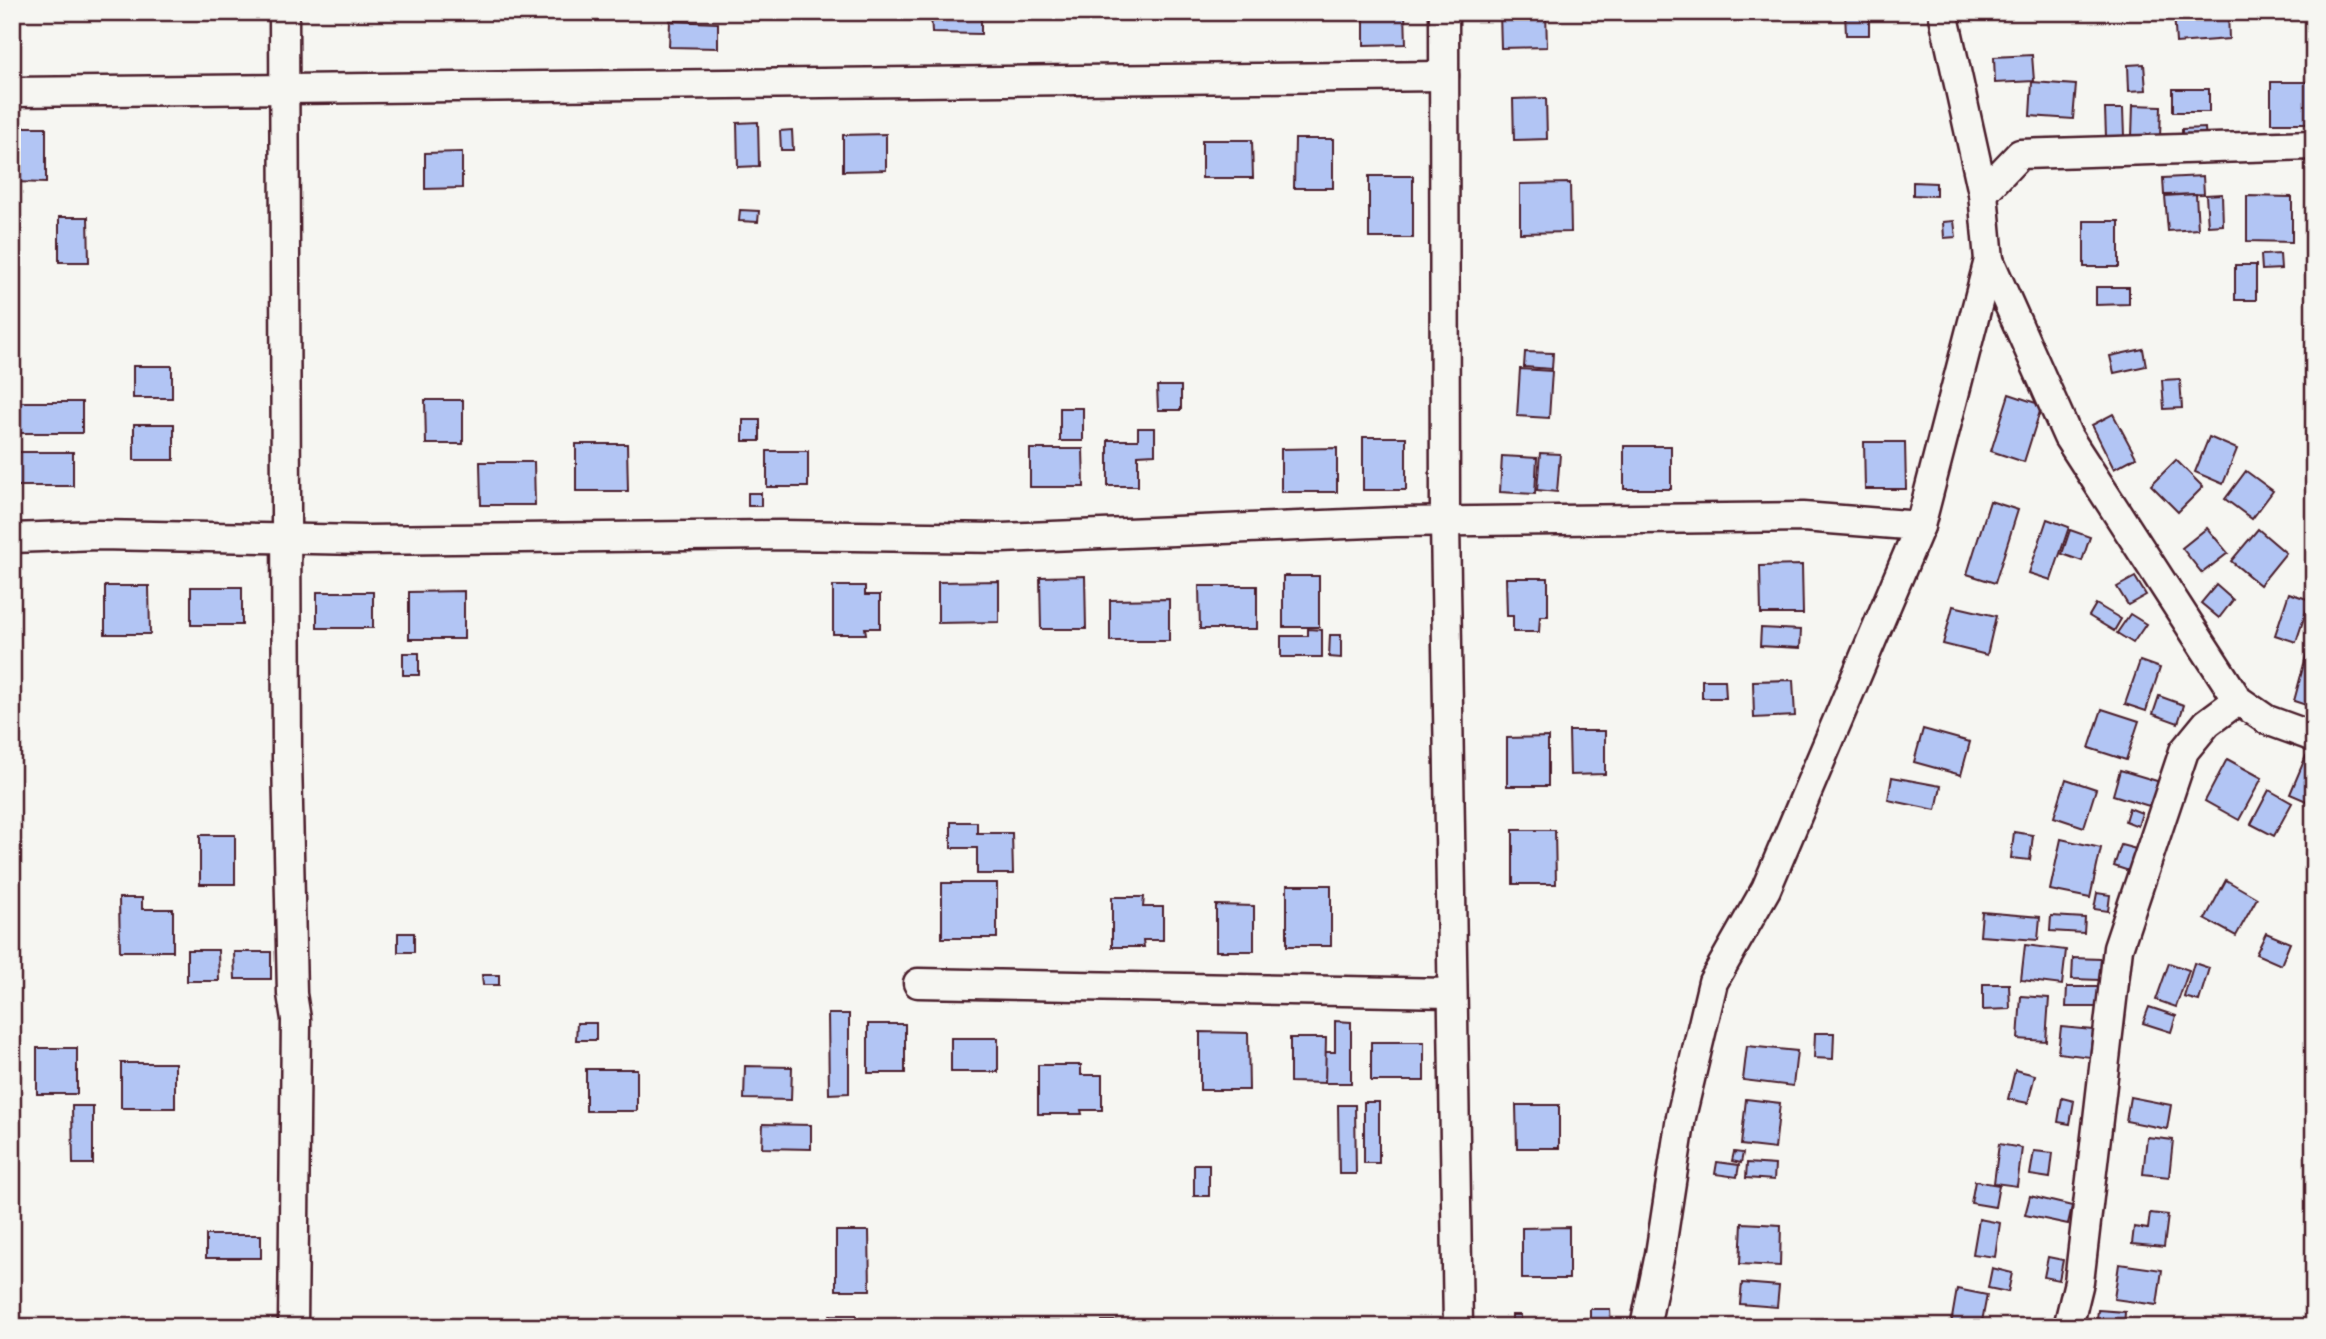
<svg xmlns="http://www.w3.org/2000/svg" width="2326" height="1339" viewBox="0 0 2326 1339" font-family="Pangolin,sans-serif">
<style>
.building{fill:#b2c5f4;stroke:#4a1f2b;stroke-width:2}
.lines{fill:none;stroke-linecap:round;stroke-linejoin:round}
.minor-casing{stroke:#4a1f2b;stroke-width:33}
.minor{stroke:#f6f6f2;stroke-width:28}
</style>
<rect width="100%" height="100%" fill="#f6f6f2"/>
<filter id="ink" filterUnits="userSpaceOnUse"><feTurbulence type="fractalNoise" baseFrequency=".0143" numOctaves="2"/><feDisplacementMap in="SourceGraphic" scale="14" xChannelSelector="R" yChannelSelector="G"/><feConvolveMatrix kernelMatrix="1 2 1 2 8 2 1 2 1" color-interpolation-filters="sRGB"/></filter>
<g filter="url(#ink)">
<g class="building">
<path d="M 931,12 L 981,12 L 981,34 L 932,33 Z"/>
<path d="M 1364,12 L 1405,12 L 1406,44 L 1364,45 Z"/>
<path d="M 1500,12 L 1546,12 L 1547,47 L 1501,48 Z"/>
<path d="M 1804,12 L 1827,12 L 1827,17 L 1803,17 Z"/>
<path d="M 1845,12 L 1869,12 L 1869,35 L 1846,35 Z"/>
<path d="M 2174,12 L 2228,12 L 2229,39 L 2176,43 Z"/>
<path d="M 670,21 L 718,23 L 718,48 L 669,47 Z"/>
<rect x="2311" y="39" width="3" height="19"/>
<path d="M 2032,55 L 2034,81 L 1995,83 L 1994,57 Z"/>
<path d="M 2144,64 L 2146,90 L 2129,91 L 2128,65 Z"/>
<path d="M 2032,82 L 2076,85 L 2073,119 L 2030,116 Z"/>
<rect x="2271" y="82" width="38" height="41"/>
<rect x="2173" y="89" width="36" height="23"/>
<path d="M 1546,98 L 1547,139 L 1514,140 L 1513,99 Z"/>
<path d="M 2133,105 L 2161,106 L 2160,138 L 2132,137 Z"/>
<path d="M 2105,109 L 2123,109 L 2124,136 L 2106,137 Z"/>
<path d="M 758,122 L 759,166 L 738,167 L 737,123 Z"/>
<path d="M 13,127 L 46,127 L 46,183 L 13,182 Z"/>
<path d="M 2205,128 L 2206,142 L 2182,143 L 2182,129 Z"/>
<path d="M 792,130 L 793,150 L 781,150 L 780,131 Z"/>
<path d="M 886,134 L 886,170 L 843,171 L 843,135 Z"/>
<path d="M 1295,139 L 1333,139 L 1333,188 L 1294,188 Z"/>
<path d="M 1202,140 L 1252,140 L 1253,178 L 1202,178 Z"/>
<path d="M 462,152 L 462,188 L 425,189 L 425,153 Z"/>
<rect x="1369" y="176" width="44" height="62"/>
<path d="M 2203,176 L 2204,194 L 2164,195 L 2163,178 Z"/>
<path d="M 1913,182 L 1936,183 L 1936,196 L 1913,195 Z"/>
<path d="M 1570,183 L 1571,232 L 1520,233 L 1520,184 Z"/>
<path d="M 2196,194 L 2198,229 L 2168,231 L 2165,196 Z"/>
<path d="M 2222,194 L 2223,225 L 2208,226 L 2206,195 Z"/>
<path d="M 2247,196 L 2292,197 L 2292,242 L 2247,241 Z"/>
<path d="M 740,210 L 759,211 L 758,222 L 739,221 Z"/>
<path d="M 59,217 L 88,217 L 89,262 L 59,262 Z"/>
<path d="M 1954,221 L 1956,237 L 1944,238 L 1943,222 Z"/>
<rect x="2084" y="221" width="35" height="46"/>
<path d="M 2280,254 L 2281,269 L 2262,270 L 2261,255 Z"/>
<rect x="2235" y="265" width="21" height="35"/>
<path d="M 2096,287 L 2129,287 L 2129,304 L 2096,305 Z"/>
<path d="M 2143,349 L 2146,366 L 2114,373 L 2110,356 Z"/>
<path d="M 1525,352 L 1553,353 L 1552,369 L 1524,367 Z"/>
<rect x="133" y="366" width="39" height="32"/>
<path d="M 1520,369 L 1552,371 L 1549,418 L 1517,416 Z"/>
<path d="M 2180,379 L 2182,408 L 2164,409 L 2162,380 Z"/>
<path d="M 1157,386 L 1181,386 L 1181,410 L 1158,410 Z"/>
<path d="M 2009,394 L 2042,405 L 2024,462 L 1991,451 Z"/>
<path d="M 425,400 L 463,400 L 463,444 L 426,444 Z"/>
<rect x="13" y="402" width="69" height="31"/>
<rect x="1060" y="408" width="23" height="33"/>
<path d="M 2113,414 L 2136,457 L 2114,469 L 2092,425 Z"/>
<rect x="743" y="420" width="17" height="21"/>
<rect x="134" y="424" width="40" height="36"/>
<path d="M 1138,428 L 1155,428 L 1155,454 L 1138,455 L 1138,486 L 1108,486 L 1108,440 L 1138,440 Z"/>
<rect x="1363" y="437" width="43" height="53"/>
<path d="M 2209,437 L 2237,449 L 2223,484 L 2195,472 Z"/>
<path d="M 1864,442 L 1905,442 L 1906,489 L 1865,489 Z"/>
<path d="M 576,444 L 627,444 L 628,491 L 576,491 Z"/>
<rect x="1624" y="446" width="47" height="43"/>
<path d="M 1337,448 L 1337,492 L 1281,492 L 1281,449 Z"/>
<path d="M 1030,449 L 1083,449 L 1084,487 L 1030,487 Z"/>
<rect x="767" y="451" width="41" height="36"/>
<rect x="12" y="452" width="61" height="34"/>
<path d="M 1540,453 L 1560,454 L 1557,492 L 1537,490 Z"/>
<path d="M 1502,456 L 1537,458 L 1535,494 L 1500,492 Z"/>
<path d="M 2176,460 L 2203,487 L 2178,512 L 2151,485 Z"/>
<path d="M 480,462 L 534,462 L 535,505 L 481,505 Z"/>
<path d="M 2246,471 L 2273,491 L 2252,519 L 2225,499 Z"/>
<rect x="748" y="493" width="13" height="13"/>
<path d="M 1990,501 L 2018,510 L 1995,583 L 1967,574 Z"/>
<path d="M 2047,519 L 2069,527 L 2051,580 L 2029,573 Z"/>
<path d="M 2207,528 L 2228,553 L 2202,573 L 2182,548 Z"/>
<path d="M 2258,529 L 2286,553 L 2260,585 L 2231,561 Z"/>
<path d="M 2070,530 L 2090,537 L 2082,561 L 2062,554 Z"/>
<path d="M 1802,565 L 1803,614 L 1761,614 L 1760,566 Z"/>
<path d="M 1085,576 L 1086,629 L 1041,629 L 1040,577 Z"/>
<rect x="1283" y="576" width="36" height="51"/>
<path d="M 2135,577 L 2146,595 L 2128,605 L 2117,587 Z"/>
<path d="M 1506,578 L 1548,578 L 1548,616 L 1540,616 L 1539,632 L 1513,632 L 1513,616 L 1507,616 Z"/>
<path d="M 999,581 L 999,622 L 938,623 L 938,582 Z"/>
<path d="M 2216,585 L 2233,600 L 2219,618 L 2201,603 Z"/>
<path d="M 105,586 L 149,586 L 150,634 L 105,634 Z"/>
<path d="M 833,586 L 865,586 L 865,595 L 880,595 L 880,628 L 865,628 L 866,634 L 833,634 Z"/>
<path d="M 1199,586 L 1257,586 L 1257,629 L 1200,629 Z"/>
<rect x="191" y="587" width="51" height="38"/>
<path d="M 464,591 L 464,639 L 409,639 L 409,592 Z"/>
<rect x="317" y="592" width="56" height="36"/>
<path d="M 2289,593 L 2310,600 L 2296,642 L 2275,635 Z"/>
<path d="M 1169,599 L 1169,641 L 1110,641 L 1110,600 Z"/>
<path d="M 2096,604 L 2121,619 L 2114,631 L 2089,616 Z"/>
<path d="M 1953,606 L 1996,616 L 1987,655 L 1943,644 Z"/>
<path d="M 2130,614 L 2146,624 L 2133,643 L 2117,633 Z"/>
<path d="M 1761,628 L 1801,630 L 1800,648 L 1760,646 Z"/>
<path d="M 1308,629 L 1322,630 L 1322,657 L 1281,657 L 1281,636 L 1308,636 Z"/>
<path d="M 1330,635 L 1341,635 L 1341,658 L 1329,657 Z"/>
<path d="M 2308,649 L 2314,651 L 2312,707 L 2294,701 Z"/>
<rect x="403" y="653" width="16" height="22"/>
<path d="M 2140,661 L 2160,668 L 2146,711 L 2125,704 Z"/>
<path d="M 1702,680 L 1725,680 L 1726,698 L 1702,698 Z"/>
<path d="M 1793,680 L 1795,716 L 1754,718 L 1753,681 Z"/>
<path d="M 2159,696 L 2184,705 L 2178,723 L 2153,714 Z"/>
<path d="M 2102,709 L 2139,721 L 2126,760 L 2089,748 Z"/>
<path d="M 1923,729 L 1970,742 L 1961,775 L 1914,762 Z"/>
<path d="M 1569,731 L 1605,731 L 1605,774 L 1570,775 Z"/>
<path d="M 1548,737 L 1548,786 L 1507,786 L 1507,738 Z"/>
<path d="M 2306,756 L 2314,759 L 2314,796 L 2311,803 L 2290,794 Z"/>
<path d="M 2227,759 L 2262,778 L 2239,820 L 2205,801 Z"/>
<path d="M 2120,770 L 2167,784 L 2159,809 L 2113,795 Z"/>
<path d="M 1892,777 L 1941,786 L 1936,810 L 1888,800 Z"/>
<path d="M 2066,779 L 2096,789 L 2084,827 L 2054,817 Z"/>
<path d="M 2269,790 L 2292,803 L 2274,836 L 2251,824 Z"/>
<path d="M 2129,808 L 2142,813 L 2138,826 L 2125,821 Z"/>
<path d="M 951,822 L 977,822 L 977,833 L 1012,833 L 1013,874 L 977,874 L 977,848 L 951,848 Z"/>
<path d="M 1513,830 L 1555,830 L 1556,884 L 1513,884 Z"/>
<path d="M 2014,832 L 2033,835 L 2030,860 L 2011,858 Z"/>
<rect x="200" y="835" width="35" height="49"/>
<path d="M 2061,839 L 2101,848 L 2090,898 L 2050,890 Z"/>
<path d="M 2121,845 L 2136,849 L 2129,871 L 2114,866 Z"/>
<path d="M 2226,880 L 2257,898 L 2236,936 L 2205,919 Z"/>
<rect x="942" y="883" width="55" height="55"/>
<rect x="1287" y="885" width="44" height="61"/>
<path d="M 2097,893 L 2110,895 L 2108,911 L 2094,909 Z"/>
<path d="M 1112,897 L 1144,897 L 1143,907 L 1163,907 L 1163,940 L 1143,940 L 1144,947 L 1112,947 Z"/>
<path d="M 119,898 L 142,898 L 142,909 L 173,909 L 173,951 L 120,951 Z"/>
<path d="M 1216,905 L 1254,906 L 1254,951 L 1216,951 Z"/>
<path d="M 1982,912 L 2040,917 L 2038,940 L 1980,936 Z"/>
<path d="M 2051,916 L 2085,918 L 2084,933 L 2050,931 Z"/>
<rect x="398" y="933" width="16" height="19"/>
<path d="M 2266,933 L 2290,943 L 2281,965 L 2256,954 Z"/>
<path d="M 2025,945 L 2066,950 L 2062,985 L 2021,980 Z"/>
<path d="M 187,950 L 218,950 L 219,981 L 187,981 Z"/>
<path d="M 234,952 L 271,952 L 271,979 L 235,979 Z"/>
<path d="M 2073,958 L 2101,959 L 2100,980 L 2072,979 Z"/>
<path d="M 2169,963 L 2189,970 L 2176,1007 L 2156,1000 Z"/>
<path d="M 2194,963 L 2209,968 L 2199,1001 L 2184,997 Z"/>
<path d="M 482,975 L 499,975 L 499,985 L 483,985 Z"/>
<path d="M 1983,984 L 2009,984 L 2010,1009 L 1983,1010 Z"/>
<path d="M 2067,987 L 2100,987 L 2100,1007 L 2066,1007 Z"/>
<path d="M 2021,996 L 2049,998 L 2046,1041 L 2018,1039 Z"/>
<path d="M 2149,1007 L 2176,1016 L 2171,1032 L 2143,1023 Z"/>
<path d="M 828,1014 L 849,1014 L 849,1093 L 829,1094 Z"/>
<path d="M 1335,1021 L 1351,1022 L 1351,1083 L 1325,1083 L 1325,1052 L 1335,1052 Z"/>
<path d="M 577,1023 L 596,1023 L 596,1040 L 576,1040 Z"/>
<rect x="868" y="1024" width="37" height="49"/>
<path d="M 2061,1027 L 2093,1030 L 2090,1057 L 2058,1053 Z"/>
<path d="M 1200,1032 L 1248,1033 L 1249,1090 L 1200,1090 Z"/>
<path d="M 1815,1033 L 1834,1033 L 1833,1059 L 1814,1058 Z"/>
<rect x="951" y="1038" width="47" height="34"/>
<path d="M 1290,1038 L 1326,1038 L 1325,1083 L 1290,1082 Z"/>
<rect x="1371" y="1042" width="53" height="39"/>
<path d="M 1747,1046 L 1797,1051 L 1793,1086 L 1743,1080 Z"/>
<rect x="37" y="1048" width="40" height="46"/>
<rect x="121" y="1063" width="54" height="45"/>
<path d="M 1038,1065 L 1081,1065 L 1081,1075 L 1102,1075 L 1102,1110 L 1081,1110 L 1082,1114 L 1038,1114 Z"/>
<path d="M 745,1066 L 792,1067 L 791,1100 L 744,1099 Z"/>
<rect x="586" y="1069" width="51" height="42"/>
<path d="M 2015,1070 L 2035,1075 L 2028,1103 L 2008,1099 Z"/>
<path d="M 2130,1097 L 2171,1105 L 2167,1129 L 2126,1121 Z"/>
<path d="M 2062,1098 L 2074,1101 L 2070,1124 L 2058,1122 Z"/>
<path d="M 1746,1099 L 1780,1103 L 1775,1149 L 1741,1145 Z"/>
<rect x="1364" y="1102" width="15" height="61"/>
<path d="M 1338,1105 L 1355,1105 L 1356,1174 L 1339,1174 Z"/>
<path d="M 1516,1105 L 1559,1105 L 1559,1148 L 1517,1148 Z"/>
<path d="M 72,1106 L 93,1106 L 93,1164 L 73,1164 Z"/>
<path d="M 763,1124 L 811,1125 L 811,1149 L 762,1148 Z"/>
<path d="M 2147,1137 L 2173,1140 L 2169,1177 L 2143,1174 Z"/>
<path d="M 1999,1144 L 2022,1148 L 2017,1186 L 1994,1183 Z"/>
<path d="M 2034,1151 L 2053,1153 L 2050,1178 L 2030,1175 Z"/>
<path d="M 1734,1152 L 1743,1153 L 1741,1163 L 1732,1161 Z"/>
<path d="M 1717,1162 L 1739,1165 L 1737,1177 L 1715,1174 Z"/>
<path d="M 1747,1163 L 1775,1165 L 1774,1180 L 1746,1178 Z"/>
<rect x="1194" y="1164" width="15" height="32"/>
<path d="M 1975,1181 L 1999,1185 L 1995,1207 L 1971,1203 Z"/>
<path d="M 2030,1196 L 2072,1206 L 2068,1224 L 2025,1215 Z"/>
<path d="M 2150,1213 L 2168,1215 L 2164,1247 L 2132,1244 L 2134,1227 L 2148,1229 Z"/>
<path d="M 1979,1219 L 2000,1223 L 1995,1257 L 1973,1254 Z"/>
<path d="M 1742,1223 L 1781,1225 L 1780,1266 L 1740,1264 Z"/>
<path d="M 1569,1227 L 1569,1279 L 1522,1279 L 1522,1228 Z"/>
<path d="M 836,1231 L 869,1231 L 870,1290 L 836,1290 Z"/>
<rect x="206" y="1235" width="55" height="23"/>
<path d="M 2048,1257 L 2063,1260 L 2059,1280 L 2044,1277 Z"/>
<path d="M 2119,1264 L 2162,1270 L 2157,1305 L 2114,1299 Z"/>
<path d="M 1992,1268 L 2012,1273 L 2008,1292 L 1988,1288 Z"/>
<path d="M 1742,1283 L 1779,1286 L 1777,1307 L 1740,1304 Z"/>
<path d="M 1957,1289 L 1987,1295 L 1981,1327 L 1951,1324 Z"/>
<path d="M 1590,1309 L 1610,1309 L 1611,1327 L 1590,1327 Z"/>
<path d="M 2098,1310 L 2125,1312 L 2124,1327 L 2096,1327 Z"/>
<path d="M 830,1315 L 856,1315 L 856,1327 L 830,1326 Z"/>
<rect x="1512" y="1315" width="9" height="12"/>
<rect x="1102" y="1321" width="14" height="6"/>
</g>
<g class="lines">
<defs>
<g id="minor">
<path d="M 284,12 L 287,758 L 292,994 L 296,1019 L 293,1327"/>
<path d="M 1444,12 L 1445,522 L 1458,1327"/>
<path d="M 12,92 L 1444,76"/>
<path d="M 1983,193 L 2020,154 L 2314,145"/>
<path d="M 1989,260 L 2068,437 L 2238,700 L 2267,720 L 2314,737"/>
<path d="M 12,538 L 98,535 L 364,540 L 780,535 L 1002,538 L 1396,522 L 1803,517 L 1920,526"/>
<path d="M 918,983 L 1451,993"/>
<path d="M 1645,1327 L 1660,1254 L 1681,1117 L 1713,982 L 1766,889 L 1920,526 L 1989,260 L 1983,193 L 1943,12"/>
<path d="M 2068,1327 L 2079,1282 L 2118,948 L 2184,751 L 2207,723 L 2238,700"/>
</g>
</defs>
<use href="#minor" class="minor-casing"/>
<use href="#minor" class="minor"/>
</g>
</g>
<rect width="2326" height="1339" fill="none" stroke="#f6f6f2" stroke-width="42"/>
<rect x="21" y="21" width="2284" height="1297" fill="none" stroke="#4a1f2b" stroke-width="2.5" filter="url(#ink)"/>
</svg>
